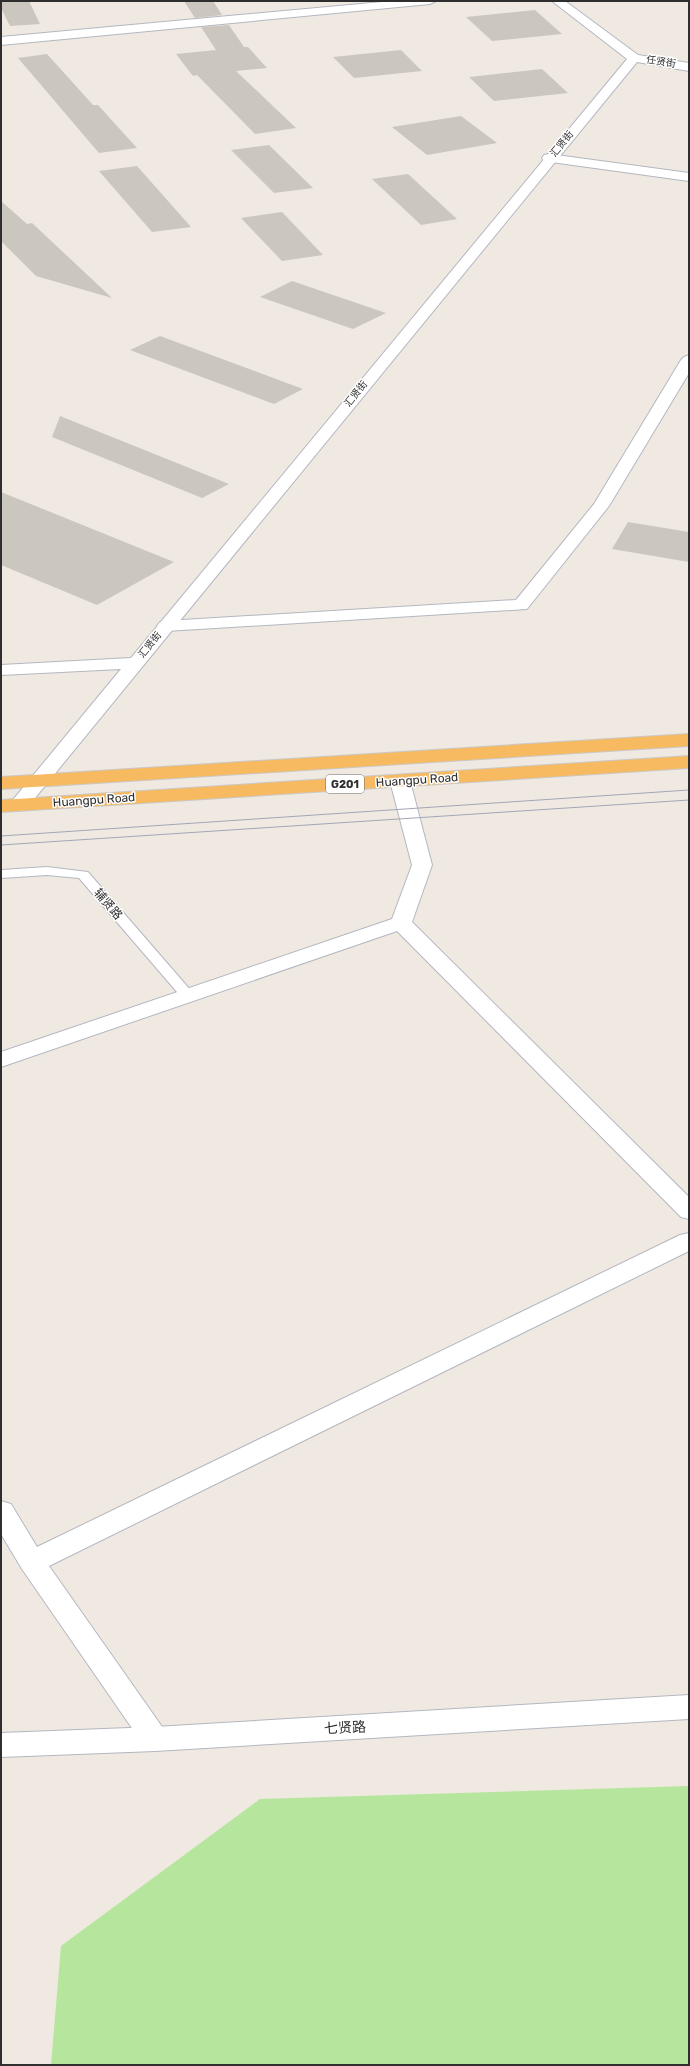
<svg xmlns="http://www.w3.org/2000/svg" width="690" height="2066" viewBox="0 0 690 2066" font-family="Rubik,'Noto Sans SC',sans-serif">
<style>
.green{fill:#b6e59e}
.building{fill:#cbc7bf}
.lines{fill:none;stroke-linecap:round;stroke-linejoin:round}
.service-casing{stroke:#b4b7c1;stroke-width:2}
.minor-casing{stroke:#b4b7c1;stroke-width:2}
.tertiary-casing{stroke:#b4b7c1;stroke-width:2}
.trunk-casing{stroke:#c9c9c9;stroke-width:2}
.service{fill:#fff;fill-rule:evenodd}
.minor{fill:#fff;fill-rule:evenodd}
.tertiary{fill:#fff;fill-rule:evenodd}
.trunk{fill:#f8ba60;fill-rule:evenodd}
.tram{stroke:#a3a6b8;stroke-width:1}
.labels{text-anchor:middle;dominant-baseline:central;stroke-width:3;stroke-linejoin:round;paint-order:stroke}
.far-street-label{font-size:10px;fill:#2e2e2e;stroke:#fff}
.shield{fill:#fff;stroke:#6d6d6d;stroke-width:1}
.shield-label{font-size:11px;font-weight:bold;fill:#2e2e2e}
.street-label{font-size:12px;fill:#2e2e2e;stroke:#fff}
.near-street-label{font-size:14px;fill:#2e2e2e;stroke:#fff}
</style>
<rect width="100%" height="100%" fill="#efe9e1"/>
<path class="green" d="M 689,1786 L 689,2065 L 51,2065 L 61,1946 L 260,1799 Z"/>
<g class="building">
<path d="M 1,1 L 29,1 L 40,24 L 10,26 L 1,8 Z"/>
<path d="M 184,1 L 213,1 L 222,15 L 195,18 Z"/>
<path d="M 535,10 L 562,34 L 492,41 L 466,17 Z"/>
<path d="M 229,25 L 244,47 L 248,47 L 267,68 L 236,71 L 296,128 L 255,134 L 197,75 L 193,76 L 176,54 L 216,50 L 201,27 Z"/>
<path d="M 401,50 L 422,71 L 354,78 L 333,57 Z"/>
<path d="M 47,54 L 93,105 L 98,105 L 137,148 L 99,153 L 18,58 Z"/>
<path d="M 542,69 L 568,93 L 494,101 L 469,77 Z"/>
<path d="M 461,116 L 497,143 L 427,155 L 392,127 Z"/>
<path d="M 269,145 L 313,188 L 274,193 L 231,150 Z"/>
<path d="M 137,166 L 191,227 L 152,232 L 99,171 Z"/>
<path d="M 408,174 L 457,219 L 421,225 L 372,179 Z"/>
<path d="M 1,201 L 27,224 L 32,223 L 112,298 L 36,276 L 1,241 Z"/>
<path d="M 282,212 L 323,255 L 282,261 L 241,218 Z"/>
<path d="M 292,281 L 386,313 L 353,329 L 260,297 Z"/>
<path d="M 160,336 L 303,389 L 274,404 L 130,350 Z"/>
<path d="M 60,416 L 229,484 L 202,498 L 52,437 Z"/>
<path d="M 1,492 L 174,562 L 97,605 L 1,565 Z"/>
<path d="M 628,522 L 689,532 L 689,562 L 612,549 Z"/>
</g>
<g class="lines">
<defs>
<path id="service" d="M 47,867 L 88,872 L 193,993 L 195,996 L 193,999 L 183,999 L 79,878 L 47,875 L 1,878 L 1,870 Z"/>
<g id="minor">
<path d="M 549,154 L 689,173 L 689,181 L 544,161 L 542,158 L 544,155 Z"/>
<path d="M 689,355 L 689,373 L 609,506 L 527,609 L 166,631 L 160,630 L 157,626 L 160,622 L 166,621 L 516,600 L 594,504 L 681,360 L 684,357 Z"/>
<path d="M 400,775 L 407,777 L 410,781 L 432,865 L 412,922 L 689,1197 L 689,1219 L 681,1217 L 397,931 L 1,1067 L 1,1052 L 392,919 L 412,865 L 390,781 L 393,777 Z"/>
<path d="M 689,1233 L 689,1251 L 49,1566 L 165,1731 L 170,1739 L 165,1747 L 155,1751 L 145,1747 L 22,1569 L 1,1534 L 1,1501 L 11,1504 L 37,1547 L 680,1235 Z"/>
</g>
<g id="tertiary">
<path d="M 393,1 L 436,1 L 430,4 L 1,45 L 1,37 Z"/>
<path d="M 552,1 L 565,1 L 638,55 L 689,63 L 689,71 L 637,62 L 26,809 L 19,811 L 12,809 L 9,805 L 12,801 L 121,669 L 1,675 L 1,665 L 131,658 L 627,59 Z"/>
<path d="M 689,1695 L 689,1719 L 155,1751 L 1,1757 L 1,1733 L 155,1727 Z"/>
</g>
<g id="trunk">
<path d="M 689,734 L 689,746 L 1,789 L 1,777 Z"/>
<path d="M 689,756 L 689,768 L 1,812 L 1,800 Z"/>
</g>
</defs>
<use href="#service" class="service-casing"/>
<use href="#minor" class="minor-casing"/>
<use href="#tertiary" class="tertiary-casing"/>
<use href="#trunk" class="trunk-casing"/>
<use href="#service" class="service"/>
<use href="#minor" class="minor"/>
<use href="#tertiary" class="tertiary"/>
<use href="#trunk" class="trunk"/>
<g class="tram">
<path d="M 1,836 L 689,790"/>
<path d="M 1,845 L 689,800"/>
</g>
</g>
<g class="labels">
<g class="far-street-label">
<text transform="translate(661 62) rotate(9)">任贤街</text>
<text transform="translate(562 144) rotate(-50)">汇贤街</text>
<text transform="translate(356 394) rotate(-51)">汇贤街</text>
<text transform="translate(150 645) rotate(-51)">汇贤街</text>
</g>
<rect class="shield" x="326" y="775" width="38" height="18" rx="3"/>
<g class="shield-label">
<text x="345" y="784">G201</text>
</g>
<g class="street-label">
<text transform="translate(417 780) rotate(-4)">Huangpu Road</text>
<text transform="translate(94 800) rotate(-4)">Huangpu Road</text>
<text transform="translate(108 904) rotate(49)">辅贤路</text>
</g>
<g class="near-street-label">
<text transform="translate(345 1728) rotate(-3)">七贤路</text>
</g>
</g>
<rect width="690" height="2066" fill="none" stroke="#2e2e2e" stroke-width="4"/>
</svg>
